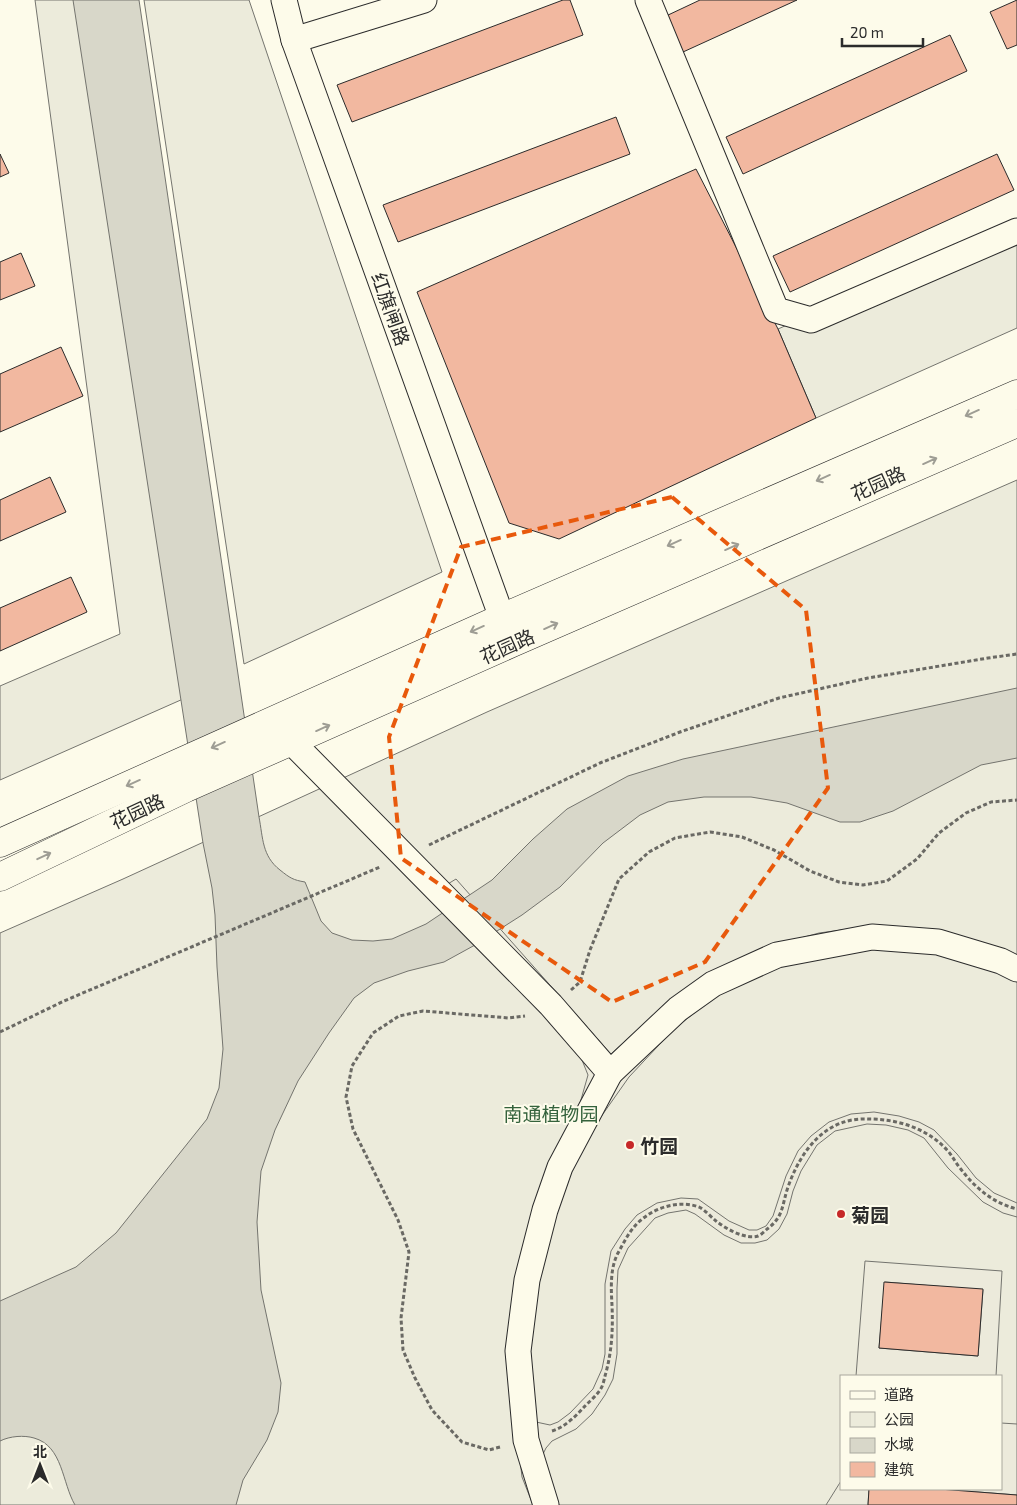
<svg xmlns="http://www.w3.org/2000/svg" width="1017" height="1505" viewBox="0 0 1017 1505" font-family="'Exo 2','Noto Sans SC',sans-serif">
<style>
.green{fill:#ecebdb;stroke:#74746e;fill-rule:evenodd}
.parking{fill:#eceadb;stroke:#74746e;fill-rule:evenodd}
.water{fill:#d8d7c9;stroke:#74746e}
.building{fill:#f2b8a0;stroke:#2b2b2b}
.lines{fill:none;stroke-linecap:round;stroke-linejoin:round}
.street-casing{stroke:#2b2b2b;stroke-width:27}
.secondary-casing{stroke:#2b2b2b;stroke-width:29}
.path{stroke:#6a6964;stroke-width:3;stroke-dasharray:4 2.5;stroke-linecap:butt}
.street{stroke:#fdfbea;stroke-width:25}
.secondary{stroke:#fdfbea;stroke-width:28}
.oneway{stroke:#9e9d94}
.marked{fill:none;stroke:#e8590c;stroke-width:4;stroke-dasharray:10 6;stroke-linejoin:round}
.poi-dot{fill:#c62828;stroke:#fdfbea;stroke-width:2}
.labels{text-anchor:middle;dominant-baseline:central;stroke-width:4;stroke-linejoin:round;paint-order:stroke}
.street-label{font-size:19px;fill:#2b2b2b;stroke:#fdfbea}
.park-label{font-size:19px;fill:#34623c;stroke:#fdfbea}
.poi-label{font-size:19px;font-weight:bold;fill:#2b2b2b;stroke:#fdfbea;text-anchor:start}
</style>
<rect width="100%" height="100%" fill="#fdfbea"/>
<g class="green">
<path d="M 35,0 L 78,0 L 183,699 L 0,780 L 0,686 L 120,634 Z"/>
<path d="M 144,0 L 249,0 L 442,572 L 244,664 Z"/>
<path d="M 1017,223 L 1017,328 L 816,418 L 778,329 Z"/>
<path d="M 1017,480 L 1017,1505 L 0,1505 L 0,933 L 123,879 L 487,712 ZM 841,1376 L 1001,1376 L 1001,1489 L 841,1489 Z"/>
</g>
<g class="parking">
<path d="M 456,879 L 611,1054 L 655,1014 L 768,947 L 819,933 L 871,926 L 924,950 L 876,948 L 776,965 L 719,993 L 673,1030 L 629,1077 L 598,1121 L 571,1168 L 549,1226 L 528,1346 L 536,1422 L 550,1425 L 558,1422 L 570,1413 L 593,1389 L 602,1369 L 605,1354 L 605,1284 L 611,1251 L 625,1229 L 637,1215 L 657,1203 L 681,1198 L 698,1199 L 729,1221 L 749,1230 L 757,1230 L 766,1226 L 773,1216 L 786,1176 L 798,1151 L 811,1136 L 829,1122 L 851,1114 L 874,1112 L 899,1116 L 919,1122 L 934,1130 L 957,1154 L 976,1178 L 994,1193 L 1017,1203 L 1017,1217 L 1003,1213 L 983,1202 L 948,1168 L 924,1138 L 908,1130 L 886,1125 L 867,1124 L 835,1131 L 817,1145 L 801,1171 L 793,1191 L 787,1214 L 779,1229 L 767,1240 L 755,1243 L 741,1243 L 724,1235 L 695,1214 L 686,1210 L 668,1213 L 655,1218 L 628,1248 L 618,1270 L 617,1288 L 617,1354 L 613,1379 L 605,1395 L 592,1414 L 576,1429 L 552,1441 L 546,1448 L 543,1454 L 559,1505 L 533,1505 L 522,1477 L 508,1357 L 588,1075 L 580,1055 L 433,893 Z"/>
<path d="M 865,1261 L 1002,1271 L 996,1376 L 856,1376 ZM 885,1282 L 983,1290 L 978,1356 L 879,1348 Z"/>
<path d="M 1001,1423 L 1017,1424 L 1017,1495 L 939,1489 L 1001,1489 Z"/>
<path d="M 841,1481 L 841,1489 L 869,1489 L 868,1505 L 826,1505 Z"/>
</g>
<path class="water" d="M 73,0 L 139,0 L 259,817 C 263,838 262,856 280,870 C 290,878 293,880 305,882 L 321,921 L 332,933 L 352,940 L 373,941 L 392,939 L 426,924 L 492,880 L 533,839 L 567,809 L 628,776 L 683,759 L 1017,688 L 1017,758 L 981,765 L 893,811 L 860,822 L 840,822 L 787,803 L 751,797 L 704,797 L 668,802 L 640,815 L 603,843 L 560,887 L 522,915 L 475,945 L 444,962 L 408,971 L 374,983 L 354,998 L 329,1033 L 298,1081 L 275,1130 L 261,1171 L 257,1222 L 261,1290 L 281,1383 L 278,1412 L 267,1440 L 243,1480 L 236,1505 L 75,1505 C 62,1483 63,1446 34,1438 C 24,1435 10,1436 0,1441 L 0,1301 L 76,1267 L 116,1233 L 207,1119 L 219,1088 L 223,1049 L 217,967 L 215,915 L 212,888 L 203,843 Z"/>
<g class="building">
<path d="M 563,0 L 570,0 L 583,35 L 352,122 L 337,85 Z"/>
<path d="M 700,0 L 797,0 L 683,52 L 666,16 Z"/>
<path d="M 1017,0 L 1017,45 L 1007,49 L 990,12 Z"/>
<path d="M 950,35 L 967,71 L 743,174 L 726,137 Z"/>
<path d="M 616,117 L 630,154 L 398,242 L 383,205 Z"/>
<path d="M 0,154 L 9,173 L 0,177 Z"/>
<path d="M 997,154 L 1014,190 L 790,292 L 773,256 Z"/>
<path d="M 696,169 L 778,329 L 816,418 L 559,539 L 509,523 L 417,292 Z"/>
<path d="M 21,253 L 35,286 L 0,300 L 0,262 Z"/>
<path d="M 61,347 L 83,396 L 0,432 L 0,374 Z"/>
<path d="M 50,477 L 66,512 L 0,541 L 0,500 Z"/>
<path d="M 71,577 L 87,612 L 0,651 L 0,608 Z"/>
<path d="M 884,1282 L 983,1289 L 978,1356 L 879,1348 Z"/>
<path d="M 869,1489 L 939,1489 L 1017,1495 L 1017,1505 L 868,1505 Z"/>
</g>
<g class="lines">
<defs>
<g id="street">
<path d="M 284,0 L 294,40 L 502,618"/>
<path d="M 648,0 L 776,310 L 811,320 L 1017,231"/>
<path d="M 294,40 L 424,0"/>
<path d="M 277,727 L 551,1005 L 610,1073"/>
<path d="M 546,1505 L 526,1440 L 518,1351 L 527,1280 L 545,1210 L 560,1167 L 610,1073 L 678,1009 L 713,984 L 777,955 L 872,937 L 938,942 L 1001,961 L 1017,969"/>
</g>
<g id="secondary">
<path d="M 0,843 L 502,618 L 1017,394"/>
<path d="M 0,877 L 186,788 L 512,643 L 1017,423"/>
</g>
</defs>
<use href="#street" class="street-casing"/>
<use href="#secondary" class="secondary-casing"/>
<g class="path">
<path d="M 429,845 L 600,763 L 680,732 L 779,698 L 868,678 L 988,658 L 1017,654"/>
<path d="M 571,990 L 580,982 L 590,950 L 619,879 L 649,852 L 675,838 L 710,832 L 742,837 L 774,850 L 810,871 L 839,882 L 863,885 L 887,881 L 917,859 L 939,833 L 966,813 L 991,802 L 1017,800"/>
<path d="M 0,1032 L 64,1001 L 380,867"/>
<path d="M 552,1431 C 565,1427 576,1416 585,1406 C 590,1401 596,1396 600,1390 C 603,1386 604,1380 605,1376 C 612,1352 613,1329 612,1305 C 611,1288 610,1268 618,1253 C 623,1244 628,1234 634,1227 C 649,1209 677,1199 699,1207 C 705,1210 711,1217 716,1221 C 726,1229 746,1240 758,1236 C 761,1235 765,1231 767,1229 C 784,1217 782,1204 788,1187 C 801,1150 826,1117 868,1119 C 897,1119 927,1128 947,1150 C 952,1155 955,1162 960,1168 C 975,1188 993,1203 1017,1209"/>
<path d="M 500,1447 L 489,1450 L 462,1442 L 432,1410 L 415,1378 L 403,1350 L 401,1318 L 409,1252 L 398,1220 L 353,1129 L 346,1097 L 352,1066 L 373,1033 L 399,1016 L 423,1011 L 509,1018 L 525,1016"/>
</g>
<use href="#street" class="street"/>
<use href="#secondary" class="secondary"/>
</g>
<defs><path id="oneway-shaft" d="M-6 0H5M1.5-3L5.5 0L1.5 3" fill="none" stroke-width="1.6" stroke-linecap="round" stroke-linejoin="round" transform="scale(1.25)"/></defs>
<g class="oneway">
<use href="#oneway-shaft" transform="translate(972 413) rotate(156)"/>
<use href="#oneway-shaft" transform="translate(930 461) rotate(-24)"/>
<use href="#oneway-shaft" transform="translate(823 478) rotate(156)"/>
<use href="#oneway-shaft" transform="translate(674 543) rotate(156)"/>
<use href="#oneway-shaft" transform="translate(732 547) rotate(-24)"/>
<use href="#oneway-shaft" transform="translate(551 626) rotate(-24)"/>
<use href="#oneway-shaft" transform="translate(477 629) rotate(156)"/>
<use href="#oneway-shaft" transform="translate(323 728) rotate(-24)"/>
<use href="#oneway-shaft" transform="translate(218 745) rotate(156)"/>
<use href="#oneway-shaft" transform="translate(133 783) rotate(156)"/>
<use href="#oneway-shaft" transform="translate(44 856) rotate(-25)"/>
</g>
<path class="marked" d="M 672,497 L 806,610 L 828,788 L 705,962 L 612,1002 L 401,858 L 389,737 L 461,547 Z"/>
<g class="poi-dot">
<circle cx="630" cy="1145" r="5"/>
<circle cx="841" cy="1214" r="5"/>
</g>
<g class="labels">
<g class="street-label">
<text transform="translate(391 309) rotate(70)">红旗闸路</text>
<text transform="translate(878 483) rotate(-24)">花园路</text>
<text transform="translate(507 646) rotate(-24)">花园路</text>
<text transform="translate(137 811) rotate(-25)">花园路</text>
</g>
<g class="park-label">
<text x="551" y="1113">南通植物园</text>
</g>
<g class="poi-label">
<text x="640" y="1145">竹园</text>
<text x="851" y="1214">菊园</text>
</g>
</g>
<rect x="840" y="1375" width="162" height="115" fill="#fdfbea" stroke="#a9a89e"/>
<rect x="850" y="1391" width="25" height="8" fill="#fdfbea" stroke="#a9a89e"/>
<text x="884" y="1400" font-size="15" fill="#2b2b2b">道路</text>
<rect x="850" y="1412" width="25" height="15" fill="#ecebdb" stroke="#a9a89e"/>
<text x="884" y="1425" font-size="15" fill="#2b2b2b">公园</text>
<rect x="850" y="1438" width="25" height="15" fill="#d8d7c9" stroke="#a9a89e"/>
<text x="884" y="1450" font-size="15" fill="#2b2b2b">水域</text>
<rect x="850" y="1462" width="25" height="15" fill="#f2b8a0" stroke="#a9a89e"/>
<text x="884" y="1475" font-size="15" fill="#2b2b2b">建筑</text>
<g transform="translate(40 1465)" stroke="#fdfbea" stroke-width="4" paint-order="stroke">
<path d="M0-4L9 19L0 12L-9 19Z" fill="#2b2b2b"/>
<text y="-8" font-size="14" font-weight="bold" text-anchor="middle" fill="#2b2b2b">北</text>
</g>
<path d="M842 38v8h81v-8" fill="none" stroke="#2b2b2b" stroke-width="2.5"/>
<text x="850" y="38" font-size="15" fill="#2b2b2b" stroke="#fdfbea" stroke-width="4" paint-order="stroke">20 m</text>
</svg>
